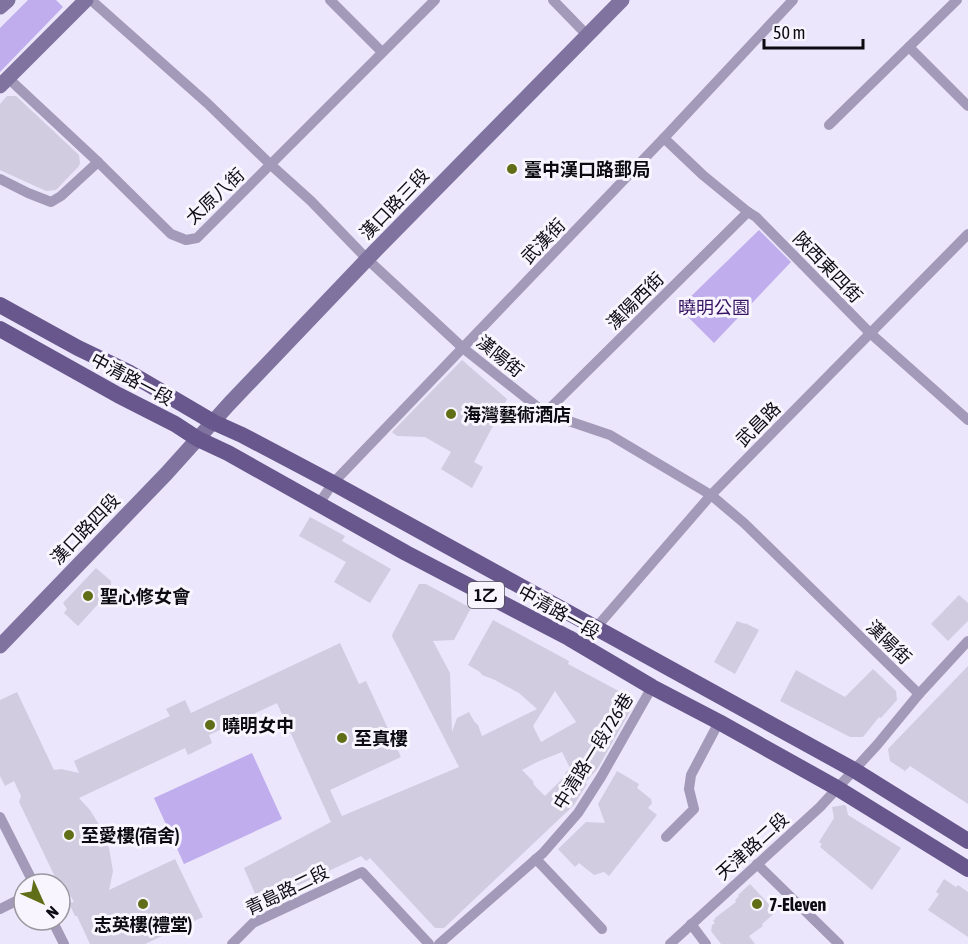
<svg xmlns="http://www.w3.org/2000/svg" width="968" height="944" viewBox="0 0 968 944" font-family="'Asap Condensed','Noto Sans TC',sans-serif">
<style>
.green{fill:#c0adee}
.building{fill:#d1cce0;fill-rule:evenodd}
.lines{fill:none;stroke-linecap:round;stroke-linejoin:round}
.street{stroke:#a29ab8;stroke-width:10}
.secondary{stroke:#80739f;stroke-width:15}
.primary{stroke:#68578c;stroke-width:16}
.poi-dot{fill:#616e18;stroke:#f8f5fe;stroke-width:2}
.labels{text-anchor:middle;dominant-baseline:central;stroke-width:6;stroke-linejoin:round;paint-order:stroke}
.shield{fill:#f8f5fe;stroke:#535158;stroke-width:1.5}
.shield-label{font-size:16px;font-weight:bold;fill:#0c0b11}
.poi-label{font-size:18px;font-weight:bold;fill:#0c0b11;stroke:#f8f5fe;text-anchor:start}
.street-label{font-size:18px;fill:#0c0b11;stroke:#f8f5fe}
.park-label{font-size:18px;fill:#381564;stroke:#f8f5fe}
</style>
<rect width="100%" height="100%" fill="#ebe6fb"/>
<g class="green">
<path d="M 28,0 L 56,0 L 63,7 L 0,72 L 0,28 Z"/>
<path d="M 759,230 L 791,262 L 714,343 L 679,308 Z"/>
<path d="M 252,753 L 282,819 L 184,864 L 154,798 Z"/>
</g>
<g class="building">
<path d="M 7,96 L 16,96 L 79,155 L 80,163 L 79,166 L 56,190 L 46,191 L 0,170 L 0,104 Z"/>
<path d="M 462,360 L 507,399 L 474,462 L 483,467 L 472,488 L 441,469 L 451,452 L 425,437 L 397,436 L 392,432 Z"/>
<path d="M 310,517 L 345,536 L 342,541 L 391,569 L 370,603 L 334,582 L 346,562 L 299,536 Z"/>
<path d="M 96,568 L 111,581 L 111,590 L 78,626 L 64,613 L 67,609 L 63,603 Z"/>
<path d="M 419,584 L 426,584 L 471,608 L 454,640 L 433,641 L 450,673 L 452,732 L 457,718 L 469,712 L 474,721 L 478,725 L 482,736 L 537,709 L 519,693 L 495,680 L 482,675 L 480,672 L 468,665 L 493,620 L 569,661 L 568,664 L 630,697 L 633,706 L 598,768 L 585,783 L 587,784 L 574,805 L 444,928 L 435,928 L 370,858 L 366,861 L 361,856 L 279,894 L 275,887 L 256,896 L 244,868 L 331,822 L 277,703 L 209,735 L 212,743 L 188,755 L 185,748 L 79,798 L 90,810 L 98,823 L 109,848 L 113,871 L 109,890 L 175,859 L 203,917 L 145,944 L 90,944 L 77,916 L 75,916 L 69,903 L 74,902 L 63,882 L 57,881 L 19,802 L 21,796 L 14,781 L 5,786 L 0,776 L 0,700 L 17,692 L 54,770 L 61,769 L 79,773 L 74,761 L 170,716 L 166,709 L 185,700 L 191,713 L 340,643 L 359,684 L 366,681 L 401,757 L 330,790 L 342,816 L 459,767 L 392,636 L 393,633 ZM 555,691 L 576,722 L 541,742 L 533,726 ZM 562,752 L 570,768 L 565,773 L 566,774 L 562,778 L 562,779 L 545,796 L 534,785 L 533,781 L 522,770 L 537,762 Z"/>
<path d="M 959,595 L 968,603 L 968,621 L 948,641 L 931,624 Z"/>
<path d="M 737,621 L 745,624 L 745,623 L 759,630 L 735,674 L 714,662 Z"/>
<path d="M 968,666 L 968,804 L 910,766 L 905,771 L 890,761 L 888,749 Z"/>
<path d="M 873,669 L 896,691 L 897,700 L 881,718 L 879,717 L 863,737 L 850,737 L 780,701 L 796,670 L 845,697 Z"/>
<path d="M 617,771 L 639,784 L 637,788 L 651,799 L 652,803 L 648,808 L 657,815 L 609,876 L 604,872 L 594,875 L 579,863 L 575,867 L 558,849 L 586,822 L 605,823 L 598,804 Z"/>
<path d="M 844,805 L 846,806 L 848,815 L 901,848 L 872,890 L 820,847 L 822,844 L 819,842 L 834,818 L 832,807 Z"/>
<path d="M 944,879 L 956,887 L 958,885 L 968,892 L 968,937 L 928,910 L 939,894 L 936,892 Z"/>
<path d="M 750,884 L 776,912 L 762,924 L 763,926 L 749,936 L 755,944 L 721,944 L 711,931 L 712,925 L 715,923 L 713,921 L 715,919 L 715,918 L 736,902 L 735,900 L 739,896 L 738,895 Z"/>
</g>
<g class="lines">
<g class="street">
<path d="M 91,0 L 207,103 L 271,165 L 311,201 L 367,259 L 463,348 L 545,413 L 610,435 L 711,495 L 744,523 L 919,694"/>
<path d="M 330,0 L 382,52"/>
<path d="M 553,0 L 587,35"/>
<path d="M 909,47 L 968,106"/>
<path d="M 8,78 L 98,162 L 171,234 L 186,240 L 197,238 L 435,0"/>
<path d="M 829,125 L 957,0"/>
<path d="M 664,138 L 704,176 L 748,212 L 756,217 L 870,333 L 968,420"/>
<path d="M 0,179 L 28,193 L 51,202 L 61,196 L 98,162"/>
<path d="M 545,413 L 748,212"/>
<path d="M 318,505 L 333,483 L 664,138 L 793,0"/>
<path d="M 581,645 L 711,495 L 968,234"/>
<path d="M 0,817 L 34,884"/>
<path d="M 666,837 L 694,809 L 689,789 L 691,775 L 719,722"/>
<path d="M 536,859 L 602,929"/>
<path d="M 757,864 L 839,944"/>
<path d="M 0,909 L 24,897"/>
<path d="M 52,920 L 64,944"/>
<path d="M 691,924 L 706,944"/>
<path d="M 232,944 L 253,923 L 362,872 L 429,944"/>
<path d="M 439,944 L 543,853 L 578,813 L 601,777 L 652,687"/>
<path d="M 670,944 L 820,807 L 877,745 L 919,694 L 968,641"/>
</g>
<g class="secondary">
<path d="M 0,7 L 8,0"/>
<path d="M 0,86 L 86,0"/>
<path d="M 0,646 L 166,474 L 229,404 L 374,252 L 622,0"/>
</g>
<g class="primary">
<path d="M 0,305 L 78,348 L 128,372 L 213,422 L 242,435 L 333,483 L 854,770 L 968,841"/>
<path d="M 0,329 L 118,395 L 175,424 L 198,439 L 228,453 L 406,553 L 569,638 L 652,687 L 719,722 L 837,788 L 968,869"/>
</g>
</g>
<g class="poi-dot">
<circle cx="512" cy="169" r="6"/>
<circle cx="451" cy="414" r="6"/>
<circle cx="88" cy="596" r="6"/>
<circle cx="210" cy="725" r="6"/>
<circle cx="342" cy="738" r="6"/>
<circle cx="69" cy="835" r="6"/>
<circle cx="143" cy="904" r="6"/>
<circle cx="757" cy="904" r="6"/>
</g>
<g class="labels">
<rect class="shield" x="468" y="582" width="36" height="26" rx="4.5"/>
<g class="shield-label">
<text x="486" y="595">1乙</text>
</g>
<g class="poi-label">
<text x="524" y="169">臺中漢口路郵局</text>
<text x="463" y="414">海灣藝術酒店</text>
<text x="100" y="596">聖心修女會</text>
<text x="222" y="725">曉明女中</text>
<text x="354" y="738">至真樓</text>
<text x="81" y="835">至愛樓(宿舍)</text>
<text x="769" y="904">7-Eleven</text>
<text x="143" y="924" text-anchor="middle">志英樓(禮堂)</text>
</g>
<g class="street-label">
<text transform="translate(215 196) rotate(-43)">太原八街</text>
<text transform="translate(394 204) rotate(-46)">漢口路三段</text>
<text transform="translate(543 241) rotate(-46)">武漢街</text>
<text transform="translate(828 267) rotate(46)">陜西東四街</text>
<text transform="translate(635 301) rotate(-45)">漢陽西街</text>
<text transform="translate(500 356) rotate(39)">漢陽街</text>
<text transform="translate(132 379) rotate(28)">中清路一段</text>
<text transform="translate(758 424) rotate(-45)">武昌路</text>
<text transform="translate(85 529) rotate(-46)">漢口路四段</text>
<text transform="translate(559 612) rotate(29)">中清路一段</text>
<text transform="translate(889 642) rotate(44)">漢陽街</text>
<text transform="translate(593 751) rotate(-58)">中清路一段726巷</text>
<text transform="translate(752 846) rotate(-42)">天津路二段</text>
<text transform="translate(287 890) rotate(-26)">青島路二段</text>
</g>
<g class="park-label">
<text x="714" y="307">曉明公園</text>
</g>
</g>
<g transform="translate(42 902) rotate(135)"><circle r="28" fill="#f8f5fe" stroke="#9a979f" stroke-width="1.5"/>
<path d="M0-4.5L10 22L0 15L-10 22Z" fill="#616e18"/>
<text y="-9" font-size="16" font-weight="bold" text-anchor="middle" fill="#0c0b11">N</text>
</g>
<path d="M764 39v9h99v-9" fill="none" stroke="#0c0b11" stroke-width="3"/>
<text x="773" y="39" font-size="18" fill="#0c0b11" stroke="#f8f5fe" stroke-width="4.5" paint-order="stroke">50 m</text>
</svg>
